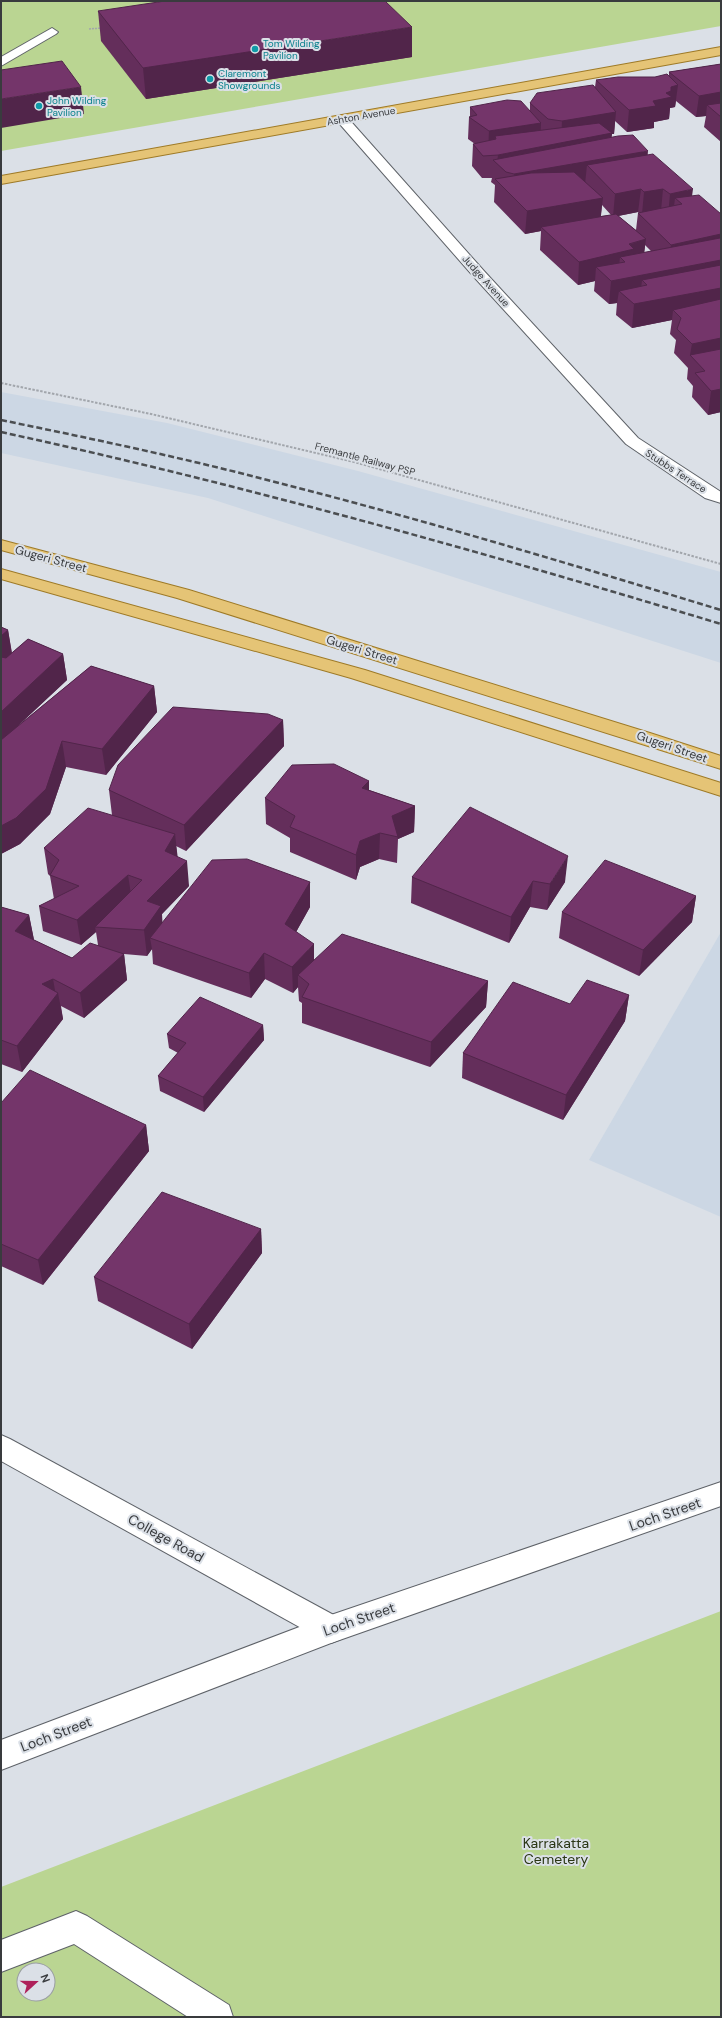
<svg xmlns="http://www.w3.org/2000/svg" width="722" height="2018" viewBox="0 0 722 2018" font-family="'DM Sans',sans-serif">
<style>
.built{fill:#ccd7e4}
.green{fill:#bad592;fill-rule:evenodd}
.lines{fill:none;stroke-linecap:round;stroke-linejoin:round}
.service-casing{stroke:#5e6268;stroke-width:2}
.minor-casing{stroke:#5e6268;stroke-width:2}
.tertiary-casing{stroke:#5e6268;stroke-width:2}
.secondary-casing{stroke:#5e6268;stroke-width:2}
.primary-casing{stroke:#9e7a27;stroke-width:2}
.path-far1{stroke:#a2a6ac;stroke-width:1.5;stroke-dasharray:2 1;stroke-linecap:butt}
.path{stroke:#a2a6ac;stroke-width:2;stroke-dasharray:2.5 1.5;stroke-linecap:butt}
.service{fill:#fff;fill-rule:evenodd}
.minor{fill:#fff;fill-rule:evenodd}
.tertiary{fill:#fff;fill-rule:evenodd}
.secondary{fill:#fff;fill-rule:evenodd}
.primary{fill:#e5c476;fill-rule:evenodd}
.rail{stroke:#4b4e51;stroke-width:2.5;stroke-dasharray:6 3;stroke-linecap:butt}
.wall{fill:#642e5b;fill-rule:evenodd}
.shaded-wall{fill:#51254a}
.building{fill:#74356a;stroke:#51254a}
.culture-dot{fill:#0f9aa8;stroke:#dbe0e7;stroke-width:1.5}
.labels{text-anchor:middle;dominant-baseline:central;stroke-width:4;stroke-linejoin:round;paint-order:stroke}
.far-culture-label{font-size:10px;fill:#0d838f;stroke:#dbe0e7;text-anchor:start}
.far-street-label{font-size:10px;fill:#393b3e;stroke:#dbe0e7}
.street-label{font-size:12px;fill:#393b3e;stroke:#dbe0e7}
.near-street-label{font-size:14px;fill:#393b3e;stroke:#dbe0e7}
.near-park-label{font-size:14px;fill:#2a3614;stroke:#dbe0e7}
</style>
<rect width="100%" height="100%" fill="#dbe0e7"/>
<g class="built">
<path d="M 1,392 L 167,423 L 358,471 L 721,572 L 721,663 L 208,498 L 1,453 Z"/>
<path d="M 721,932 L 721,1217 L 589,1160 Z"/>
</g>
<g class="green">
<path d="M 1,1 L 721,1 L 721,26 L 1,151 Z"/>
<path d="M 721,1611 L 721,2017 L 1,2017 L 1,1887 ZM 24,1970 L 48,1970 L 48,1994 L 24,1994 Z"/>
</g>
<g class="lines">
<defs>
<g id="service">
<path d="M 52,28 L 58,32 L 56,34 L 1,66 L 1,57 Z"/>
<path d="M 76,1911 L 87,1916 L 229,2005 L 233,2017 L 188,2017 L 74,1944 L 1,1972 L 1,1940 Z"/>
</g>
<path id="minor" d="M 1,1435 L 10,1439 L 341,1619 L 345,1629 L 341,1639 L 331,1643 L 321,1639 L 1,1461 Z"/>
<path id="tertiary" d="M 342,115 L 346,116 L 484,271 L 638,438 L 721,492 L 721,503 L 705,498 L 626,444 L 474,277 L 338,122 L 336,119 L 338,116 Z"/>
<path id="secondary" d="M 721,1482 L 721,1506 L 331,1643 L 1,1770 L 1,1740 L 331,1615 Z"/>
<g id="primary">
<path d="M 721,47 L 721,55 L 1,184 L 1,176 Z"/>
<path d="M 1,540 L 189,590 L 650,733 L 721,756 L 721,769 L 177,598 L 1,550 Z"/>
<path d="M 1,569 L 365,670 L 721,783 L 721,796 L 351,678 L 1,579 Z"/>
</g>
</defs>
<use href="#service" class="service-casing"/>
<use href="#minor" class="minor-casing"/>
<use href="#tertiary" class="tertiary-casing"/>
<use href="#secondary" class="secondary-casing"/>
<use href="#primary" class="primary-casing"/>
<path class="path-far1" d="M 89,29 L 102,28"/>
<path class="path" d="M 1,383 L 151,414 L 354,462 L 721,564"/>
<use href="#service" class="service"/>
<use href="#minor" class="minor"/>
<use href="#tertiary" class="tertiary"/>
<use href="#secondary" class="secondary"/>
<use href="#primary" class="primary"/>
<g class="rail">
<path d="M 1,420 C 93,439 184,458 275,482 C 425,520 573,565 721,610"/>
<path d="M 1,432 C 244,485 483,552 721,624"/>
</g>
</g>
<g class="wall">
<path d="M 98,11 L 412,57 L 146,99 L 101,41 Z"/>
<path d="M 721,64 L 721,142 L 704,127 L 706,116 L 696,117 L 676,101 L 675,107 L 670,108 L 669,119 L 654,122 L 654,128 L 627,132 L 615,121 L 614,134 L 612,134 L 611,137 L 648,155 L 692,196 L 721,214 L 721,412 L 708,415 L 692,397 L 693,386 L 687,379 L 688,368 L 674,353 L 676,340 L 670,334 L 672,320 L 632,328 L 616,315 L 617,303 L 609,304 L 594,291 L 595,281 L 578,285 L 540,250 L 541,231 L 525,234 L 494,202 L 495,185 L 491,182 L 492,178 L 482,178 L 472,166 L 473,144 L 475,144 L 468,139 L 469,117 L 470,117 L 470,107 L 530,110 L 530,103 L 595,87 L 596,80 L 655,77 L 669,75 L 669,72 ZM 602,205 L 611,215 L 601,216 ZM 638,212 L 639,213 L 638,213 L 636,230 L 618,216 ZM 645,245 L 651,251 L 644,253 Z"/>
<path d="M 1,627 L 8,630 L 12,653 L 28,639 L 63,654 L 67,680 L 13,730 L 91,666 L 154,686 L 157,712 L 106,775 L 66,767 L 50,814 L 20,844 L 1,854 Z"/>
<path d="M 283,720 L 284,746 L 186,851 L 176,846 L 177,856 L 189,886 L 162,914 L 162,923 L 310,882 L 310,907 L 296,932 L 314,960 L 488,981 L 486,1007 L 430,1067 L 302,1023 L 302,1003 L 299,1001 L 298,987 L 293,993 L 265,979 L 251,998 L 153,964 L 152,949 L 147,956 L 124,954 L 127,980 L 84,1018 L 61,1006 L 63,1019 L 22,1072 L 1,1064 L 1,907 L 29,915 L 34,940 L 72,958 L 98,945 L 96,932 L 81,945 L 43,931 L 39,906 L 54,899 L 50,876 L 48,874 L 44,848 L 112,815 L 109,790 Z"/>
<path d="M 369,781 L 369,790 L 415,806 L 414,832 L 398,839 L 397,863 L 379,859 L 360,867 L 356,880 L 290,852 L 290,838 L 266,824 L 265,798 Z"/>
<path d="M 412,877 L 565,882 L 547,910 L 530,907 L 509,943 L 411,903 Z"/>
<path d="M 696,896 L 692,922 L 639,976 L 559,938 L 562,912 Z"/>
<path d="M 629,995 L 625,1021 L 563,1120 L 462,1078 L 463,1053 L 570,1004 Z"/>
<path d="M 263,1025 L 264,1040 L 204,1112 L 160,1091 L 158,1076 L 178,1053 L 169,1048 L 167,1034 Z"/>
<path d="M 1,1103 L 146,1125 L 149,1151 L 43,1285 L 1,1266 Z"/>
<path d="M 261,1229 L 262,1253 L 192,1349 L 98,1301 L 94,1277 Z"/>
</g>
<g class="shaded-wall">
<path d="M 412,27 L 412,57 L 146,99 L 143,68 Z"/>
<path d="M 678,85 L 675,107 L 670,108 L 669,119 L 654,122 L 654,128 L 627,132 L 629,110 L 653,101 L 671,87 Z"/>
<path d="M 81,87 L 84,114 L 1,128 L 1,99 Z"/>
<path d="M 721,92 L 721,113 L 707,105 L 706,116 L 696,117 L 699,96 Z"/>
<path d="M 616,112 L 614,134 L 612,134 L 610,155 L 497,164 L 498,155 L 561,143 L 562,121 Z"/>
<path d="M 541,123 L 540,145 L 496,139 L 495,136 L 494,152 L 488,153 L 489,131 Z"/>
<path d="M 648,151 L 646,174 L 587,165 L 585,184 L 513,197 L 514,174 Z"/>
<path d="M 641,189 L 638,212 L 613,217 L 615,194 Z"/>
<path d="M 663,189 L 661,211 L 642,214 L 644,192 Z"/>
<path d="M 693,189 L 690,211 L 682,204 L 675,198 L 673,215 L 668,216 L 670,194 Z"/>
<path d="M 603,198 L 600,221 L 541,227 L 541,231 L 525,234 L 527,211 Z"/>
<path d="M 721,234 L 721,256 L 668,268 L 671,245 Z"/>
<path d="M 646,239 L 643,262 L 625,262 L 620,257 L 618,276 L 596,267 L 595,281 L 578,285 L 579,262 Z"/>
<path d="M 721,260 L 721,282 L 647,285 L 642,280 L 640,298 L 619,291 L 617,303 L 609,304 L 611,281 Z"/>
<path d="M 721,288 L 721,310 L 673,310 L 672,320 L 632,328 L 634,304 Z"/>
<path d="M 721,338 L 721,362 L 690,355 L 692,344 Z"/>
<path d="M 721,389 L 721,412 L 708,415 L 711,391 Z"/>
<path d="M 8,630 L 12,655 L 1,665 L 1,636 Z"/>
<path d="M 63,654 L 67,680 L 1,742 L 1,712 Z"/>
<path d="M 154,686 L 157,712 L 106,775 L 102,749 Z"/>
<path d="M 283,720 L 284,746 L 186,851 L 184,825 Z"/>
<path d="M 62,741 L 66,767 L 50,814 L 20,844 L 1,854 L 1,826 Z"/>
<path d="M 369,781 L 369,807 L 362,788 Z"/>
<path d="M 415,806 L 414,832 L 398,839 L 392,816 Z"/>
<path d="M 380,833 L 379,859 L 360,867 L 356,880 L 356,855 L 360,841 Z"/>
<path d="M 175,834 L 178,860 L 165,851 Z"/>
<path d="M 568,856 L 565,882 L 547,910 L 550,884 Z"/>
<path d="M 187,861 L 189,886 L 162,914 L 163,932 L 150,938 L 152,949 L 147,956 L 144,930 L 147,901 Z"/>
<path d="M 128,875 L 132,901 L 95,927 L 96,932 L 81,945 L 77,920 Z"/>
<path d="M 533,881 L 530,907 L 509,943 L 511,917 Z"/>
<path d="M 310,882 L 310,907 L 286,950 L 285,924 Z"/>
<path d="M 696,896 L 692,922 L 639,976 L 643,950 Z"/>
<path d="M 29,915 L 34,940 L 15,931 Z"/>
<path d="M 314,944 L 314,969 L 298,975 L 298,987 L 293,993 L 292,967 Z"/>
<path d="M 264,953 L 265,979 L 251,998 L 249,973 Z"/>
<path d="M 124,954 L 127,980 L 84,1018 L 80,993 Z"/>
<path d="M 53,979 L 56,996 L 58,993 L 63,1019 L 22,1072 L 17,1046 L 42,984 Z"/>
<path d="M 488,981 L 486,1007 L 430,1067 L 431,1042 Z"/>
<path d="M 629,995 L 625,1021 L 563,1120 L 566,1095 Z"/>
<path d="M 263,1025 L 264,1040 L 204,1112 L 203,1097 Z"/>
<path d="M 146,1125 L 149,1151 L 43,1285 L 38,1260 Z"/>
<path d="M 261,1229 L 262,1253 L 192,1349 L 189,1324 Z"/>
</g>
<g class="building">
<path d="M 165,1 L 385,1 L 412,27 L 143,68 L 98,11 Z"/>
<path d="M 62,61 L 81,87 L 1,99 L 1,70 Z"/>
<path d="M 721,64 L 721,92 L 699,96 L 669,72 Z"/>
<path d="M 667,74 L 678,85 L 671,87 L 671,91 L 666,93 L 672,97 L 653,101 L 656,106 L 629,110 L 596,80 L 618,77 L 655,77 Z"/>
<path d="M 593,85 L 616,112 L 562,121 L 548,119 L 530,103 L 537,93 Z"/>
<path d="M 507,100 L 521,101 L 541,123 L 489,131 L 469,117 L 477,115 L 470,107 Z"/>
<path d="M 721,103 L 721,117 L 707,105 Z"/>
<path d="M 599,123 L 612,133 L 498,155 L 483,156 L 473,144 L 496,139 L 495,136 Z"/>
<path d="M 633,135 L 648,151 L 514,174 L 506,172 L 493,160 L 618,136 Z"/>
<path d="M 653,154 L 693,189 L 670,194 L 663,189 L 644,192 L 641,189 L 615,194 L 587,165 Z"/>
<path d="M 574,172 L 603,198 L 527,211 L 495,179 L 531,173 Z"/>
<path d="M 699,195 L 721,214 L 721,234 L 671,245 L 638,213 L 682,204 L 675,198 Z"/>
<path d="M 616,214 L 646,239 L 629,244 L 634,249 L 579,262 L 541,227 Z"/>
<path d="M 720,238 L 721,239 L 721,260 L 611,281 L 596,267 L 625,262 L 620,257 Z"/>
<path d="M 721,265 L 721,288 L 634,304 L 619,291 L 647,285 L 642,280 Z"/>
<path d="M 721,299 L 721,338 L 692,344 L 677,329 L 681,318 L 673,310 Z"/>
<path d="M 721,349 L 721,389 L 711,391 L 695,373 L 705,371 L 690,355 Z"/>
<path d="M 1,627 L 8,630 L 1,636 Z"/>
<path d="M 28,639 L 63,654 L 1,712 L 1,657 L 6,658 Z"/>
<path d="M 91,666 L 154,686 L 102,749 L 62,741 L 46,789 L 16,818 L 1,826 L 1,740 Z"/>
<path d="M 173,707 L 268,714 L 283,720 L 184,825 L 109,790 L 118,765 Z"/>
<path d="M 334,764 L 369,781 L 362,788 L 415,806 L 392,816 L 398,837 L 380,833 L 360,841 L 356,855 L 290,827 L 295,816 L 265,798 L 292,765 Z"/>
<path d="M 470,807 L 568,856 L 550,884 L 533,881 L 511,917 L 412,877 Z"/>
<path d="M 88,808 L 175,834 L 165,851 L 187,861 L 147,901 L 161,906 L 144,930 L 95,927 L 142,880 L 128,875 L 77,920 L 39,906 L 79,886 L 50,875 L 59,860 L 44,848 Z"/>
<path d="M 247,859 L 310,882 L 285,924 L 314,944 L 292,967 L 264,953 L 249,973 L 150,938 L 212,860 Z"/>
<path d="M 605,860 L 696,896 L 643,950 L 562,912 Z"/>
<path d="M 1,907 L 29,915 L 15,931 L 72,958 L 90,943 L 124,954 L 80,993 L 53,979 L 42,984 L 58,993 L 17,1046 L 1,1040 Z"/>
<path d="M 342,934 L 488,981 L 431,1042 L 302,997 L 309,984 L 298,975 Z"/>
<path d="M 587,980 L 629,995 L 566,1095 L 463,1053 L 513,982 L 570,1004 Z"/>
<path d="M 200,997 L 263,1025 L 203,1097 L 158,1076 L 186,1043 L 167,1034 Z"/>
<path d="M 30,1070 L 146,1125 L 38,1260 L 1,1244 L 1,1103 Z"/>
<path d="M 162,1192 L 261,1229 L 189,1324 L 94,1277 Z"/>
</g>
<g class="culture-dot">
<circle cx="255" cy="49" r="4"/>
<circle cx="210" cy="79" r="4"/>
<circle cx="39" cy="106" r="4"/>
</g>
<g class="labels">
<g class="far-culture-label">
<text x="263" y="43">Tom Wilding<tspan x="263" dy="12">Pavilion</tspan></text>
<text x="218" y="73">Claremont<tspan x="218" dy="12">Showgrounds</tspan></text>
<text x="47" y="100">John Wilding<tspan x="47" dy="12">Pavilion</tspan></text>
</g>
<g class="far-street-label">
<text transform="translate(361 116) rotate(-10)">Ashton Avenue</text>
<text transform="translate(486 281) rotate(48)">Judge Avenue</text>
<text transform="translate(365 459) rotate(15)">Fremantle Railway PSP</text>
<text transform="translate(676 471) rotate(33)">Stubbs Terrace</text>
</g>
<g class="street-label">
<text transform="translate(51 559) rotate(15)">Gugeri Street</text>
<text transform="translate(362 650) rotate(17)">Gugeri Street</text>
<text transform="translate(672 747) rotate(19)">Gugeri Street</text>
</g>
<g class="near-street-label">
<text transform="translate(665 1514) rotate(-19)">Loch Street</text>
<text transform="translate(166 1538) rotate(29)">College Road</text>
<text transform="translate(359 1619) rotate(-19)">Loch Street</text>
<text transform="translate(56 1734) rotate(-21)">Loch Street</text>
</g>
<g class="near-park-label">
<text x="556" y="1843">Karrakatta<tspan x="556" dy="16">Cemetery</tspan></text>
</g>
</g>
<rect width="722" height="2018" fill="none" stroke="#393b3e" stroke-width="4"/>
<g transform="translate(36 1982) rotate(69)"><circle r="19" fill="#dbe0e7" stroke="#9a9ea3"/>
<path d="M0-3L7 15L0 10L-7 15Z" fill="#ae205a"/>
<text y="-6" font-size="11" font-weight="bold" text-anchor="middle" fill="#393b3e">N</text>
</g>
</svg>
